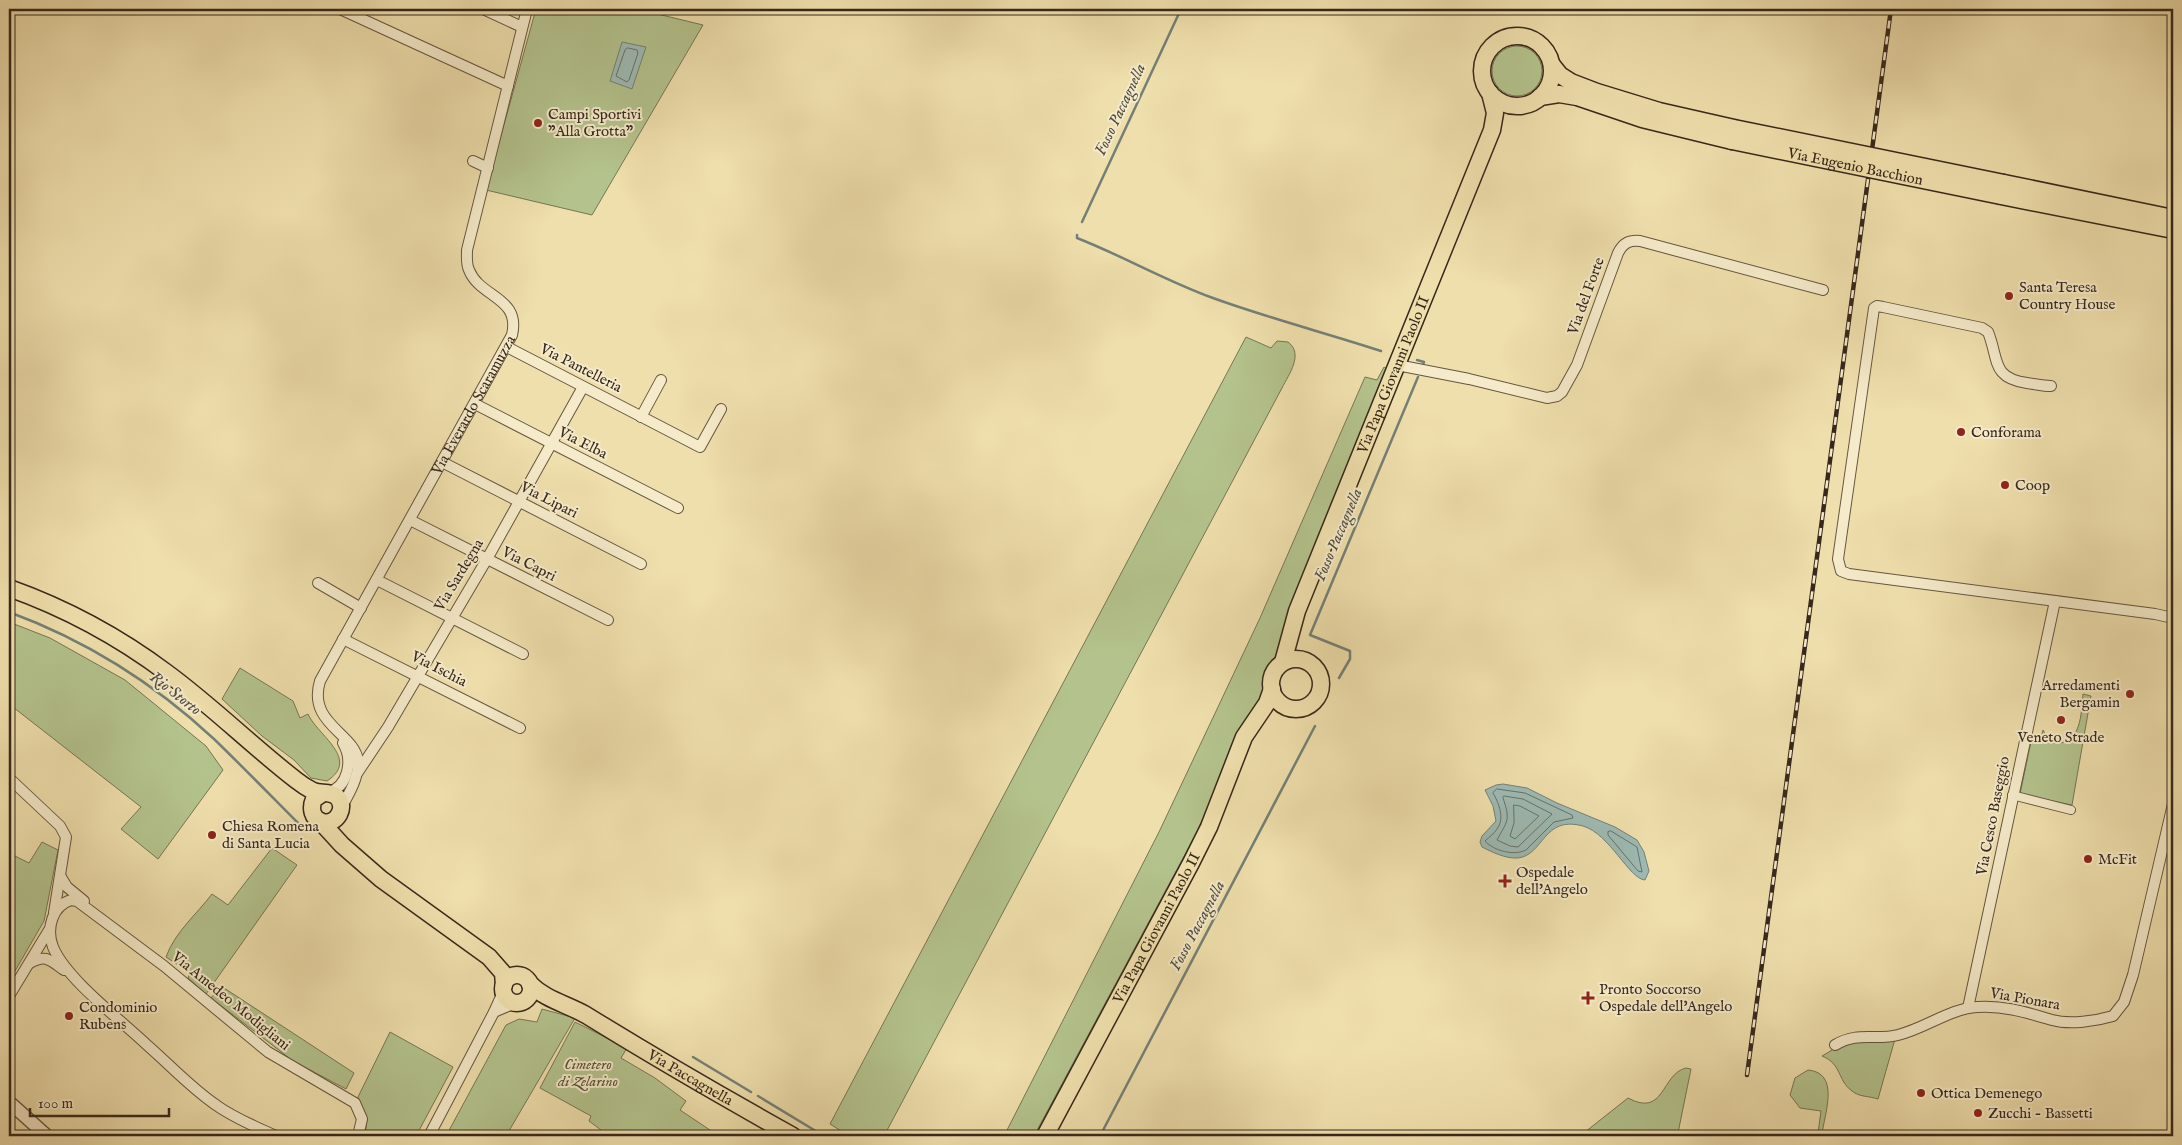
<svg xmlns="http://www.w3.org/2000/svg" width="2182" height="1145" viewBox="0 0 2182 1145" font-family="'IM FELL English',serif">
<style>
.green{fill:#b4c38d;stroke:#767654}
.water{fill:#9dbab3;stroke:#748077}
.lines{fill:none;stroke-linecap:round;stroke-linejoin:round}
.shore{stroke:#6a7168;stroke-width:1}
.stream{stroke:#748077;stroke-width:2.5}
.pedestrian-casing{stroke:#655640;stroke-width:10}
.minor-casing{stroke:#655640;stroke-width:12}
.tertiary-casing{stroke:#655640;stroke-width:15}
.primary-casing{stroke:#37281c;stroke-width:19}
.pedestrian{stroke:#f5eac9;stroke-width:8}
.minor{stroke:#f5eac9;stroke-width:10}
.tertiary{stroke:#f5eac9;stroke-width:12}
.primary{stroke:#efdfac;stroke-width:16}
.rail-casing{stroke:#37281c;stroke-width:4.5}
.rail{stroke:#f5eac9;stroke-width:2.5;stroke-dasharray:8;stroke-linecap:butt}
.primary-bridge-casing{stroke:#37281c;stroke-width:19;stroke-linecap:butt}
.primary-bridge{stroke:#efdfac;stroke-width:16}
.poi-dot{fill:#8f2418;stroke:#f5eac9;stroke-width:2}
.labels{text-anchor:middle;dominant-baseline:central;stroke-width:4;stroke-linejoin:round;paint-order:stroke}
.poi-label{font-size:15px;fill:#37281c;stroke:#f5eac9;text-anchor:start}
.street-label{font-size:15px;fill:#37281c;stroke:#f5eac9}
.park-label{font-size:15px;font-style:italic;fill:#564f38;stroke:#f5eac9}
.water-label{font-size:16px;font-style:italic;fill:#504c42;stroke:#f5eac9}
</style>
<rect width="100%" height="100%" fill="#efdfac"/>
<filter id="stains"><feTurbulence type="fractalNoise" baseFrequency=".004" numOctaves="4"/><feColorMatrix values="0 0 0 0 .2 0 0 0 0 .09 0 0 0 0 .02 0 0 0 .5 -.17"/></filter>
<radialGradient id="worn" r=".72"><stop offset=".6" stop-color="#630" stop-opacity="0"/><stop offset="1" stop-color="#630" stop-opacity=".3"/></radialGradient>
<g class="green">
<path d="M 536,9 L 637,9 L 703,25 L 592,215 L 486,190 Z"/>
<circle cx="1517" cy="71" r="25"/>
<path d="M 1246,337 L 1271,348 L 1277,341 L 1288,342 C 1304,354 1289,374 1282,388 L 884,1136 L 849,1136 L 830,1124 Z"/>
<path d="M 1384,367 L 1387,369 L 1285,623 L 1280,659 L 1270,673 L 1268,689 L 1217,787 L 1196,834 L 1034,1136 L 1004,1136 L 1159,832 L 1260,618 L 1365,377 L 1377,380 Z"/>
<path d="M 9,622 L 50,638 L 125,680 L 206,746 L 223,770 L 158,859 L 121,829 L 141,807 L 9,704 Z"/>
<path d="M 240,668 L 293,701 L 300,718 L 308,714 C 317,735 361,759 327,781 L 311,778 L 294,760 L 262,736 L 222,699 Z"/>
<path d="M 2083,694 L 2091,696 L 2072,805 L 2020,794 L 2032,737 L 2041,738 L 2043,730 L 2047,738 L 2054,743 C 2082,745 2081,713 2083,694 Z"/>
<path d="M 42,842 L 58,850 L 44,921 L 15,971 L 9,966 L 9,853 L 29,863 Z"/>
<path d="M 272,848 L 297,865 L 206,994 L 188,978 L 190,973 L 166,957 C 175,932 196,915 212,894 L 228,905 Z"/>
<path d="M 221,986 L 354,1073 L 346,1089 L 293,1061 L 211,998 Z"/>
<path d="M 542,1009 L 575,1018 L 506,1136 L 446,1136 L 506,1025 L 519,1019 L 537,1022 Z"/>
<path d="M 575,1022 L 627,1048 L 621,1058 L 655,1078 L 686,1101 L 680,1110 L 719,1136 L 609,1136 L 589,1121 L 591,1116 L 540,1088 Z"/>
<path d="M 390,1032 L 453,1067 L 416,1136 L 365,1136 L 367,1120 L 358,1097 Z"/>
<path d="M 1895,1039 L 1878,1099 C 1869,1096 1859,1097 1852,1091 C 1837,1080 1842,1064 1822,1056 L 1844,1043 Z"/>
<path d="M 1686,1068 L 1691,1069 L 1678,1133 L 1666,1132 L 1665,1136 L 1580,1136 L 1628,1098 C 1665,1118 1661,1074 1686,1068 Z"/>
<path d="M 1808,1070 C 1840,1073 1825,1112 1822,1134 L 1818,1133 L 1821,1111 L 1800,1108 L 1790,1095 L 1795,1078 Z"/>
</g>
<g class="water">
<path d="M 622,42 L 646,47 L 632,89 L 610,81 Z"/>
<path d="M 1503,784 L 1527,788 L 1557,803 L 1615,827 L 1637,840 L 1644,852 L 1649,871 L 1645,880 C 1629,879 1610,834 1583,826 C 1543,815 1544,855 1518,858 C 1506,859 1492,852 1482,847 L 1480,842 L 1482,836 L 1496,821 L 1493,806 L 1485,790 L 1496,785 Z"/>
</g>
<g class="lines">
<g class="shore">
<path d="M 628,48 L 637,50 L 638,53 L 629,80 L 627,82 L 616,76 L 625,50 Z"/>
<path d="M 1497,789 L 1525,793 L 1572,815 L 1573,818 L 1554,822 L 1526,850 C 1514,856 1494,851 1485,841 C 1489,837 1494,834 1497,829 C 1505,819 1499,803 1493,793 Z"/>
<path d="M 1504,796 L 1523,799 L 1552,814 L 1518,847 L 1510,846 L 1497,840 C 1507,821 1511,821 1503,798 Z"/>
<path d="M 1514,805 L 1520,806 L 1539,816 L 1515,839 L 1510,836 L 1514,823 Z"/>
<path d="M 1611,831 L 1637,847 L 1642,872 L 1638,871 L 1608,835 L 1608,832 Z"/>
</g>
<g class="stream">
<path d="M 1082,222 L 1181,9"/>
<path d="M 1077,235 L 1077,238 C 1123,256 1166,281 1213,298 C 1268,318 1326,333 1381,351"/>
<path d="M 1417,360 L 1424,362 L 1422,367"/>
<path d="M 9,612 C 85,640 155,684 214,739 C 244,768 273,798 303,828"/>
<path d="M 1339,678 L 1350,659 L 1350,651 L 1310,635 L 1418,377"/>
<path d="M 693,1057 L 751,1092"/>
<path d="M 758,1096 L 824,1136"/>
<path d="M 1100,1136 L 1315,726"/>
</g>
<defs>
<path id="pedestrian" d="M 2012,795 L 2071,810"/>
<g id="minor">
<path d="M 340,9 L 508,86"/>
<path d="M 483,9 L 522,27"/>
<path d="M 473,161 L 488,168"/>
<path d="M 507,347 L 700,447 L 721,409"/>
<path d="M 1397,365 L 1469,379 L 1547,398 L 1557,396 L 1562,392 L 1577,365 L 1618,253 C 1623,243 1629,240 1640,241 L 1823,290"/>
<path d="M 2051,386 C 2043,386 2035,384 2027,383 C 1991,378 1999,359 1988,332 L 1982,328 L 1883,307 L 1877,306 L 1874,308 L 1838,559 L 1841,571 L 1849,574 L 2155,614 L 2173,618"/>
<path d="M 475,404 L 678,508"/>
<path d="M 641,417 L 661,380"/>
<path d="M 442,462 L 641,564"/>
<path d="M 410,520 L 608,620"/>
<path d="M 377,580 L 523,654"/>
<path d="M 318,583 L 361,608"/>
<path d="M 343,639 L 520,728"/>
<path d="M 358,772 L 388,727 L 487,559 L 583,387"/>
<path d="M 9,778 L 60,826 L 66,837 L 54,913"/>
<path d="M 327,793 C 349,787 353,760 343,743"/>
<path id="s1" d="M 341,808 C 349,794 359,777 358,761 C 355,733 307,724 320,681 L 512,335 C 521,297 480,298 469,270 C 466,264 467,257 467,250 L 527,9"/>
<path d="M 61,877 L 67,887 L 84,901"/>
<path d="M 30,963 C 46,954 50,960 64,970"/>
<path d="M 9,996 L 49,930"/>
<path d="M 1968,1008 L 2055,601"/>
<path d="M 494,1012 L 515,1003"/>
<path d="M 1835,1045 C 1858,1031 1875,1041 1898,1035 C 1926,1028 1949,1009 1977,1007 C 2004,1005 2028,1013 2052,1020 C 2070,1025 2096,1021 2113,1016 L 2124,1002 L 2133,975 L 2173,804"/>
<path d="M 276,1136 C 256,1127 234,1118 216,1105 C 191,1088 170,1065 147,1045 C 121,1020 66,979 53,947 C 46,929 52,906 71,900 L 77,901 L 164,966 L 268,1052 L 355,1103 L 362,1119 L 358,1136"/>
<path d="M 429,1136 L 494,1012 L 504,990"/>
</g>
<path id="tertiary" d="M 9,1102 L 47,1136"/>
<g id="primary">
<circle cx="1517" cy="71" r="35"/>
<path d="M 1552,65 L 1560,75 L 1571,82 L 1597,92 L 1659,111 L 1734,128"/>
<path d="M 1540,97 L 1559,94 L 1577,97 L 1642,119 L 1732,141"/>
<path d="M 2004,183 L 2173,218"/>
<path d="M 2001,196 L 2173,230"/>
<path d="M 9,588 C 65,608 119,637 167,673 C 212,706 252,746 296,780 C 301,784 307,788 313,791 C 321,794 329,791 336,796 C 348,806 337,826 322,822 C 312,819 310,808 314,799 L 323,793"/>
<circle cx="1296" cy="684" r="25"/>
<path id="s2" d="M 1283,662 L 1297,611 L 1492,130 L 1495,113 L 1490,93"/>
<path d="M 320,821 L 342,845 L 381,879 L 489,957 L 503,973 L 504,985"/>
<circle cx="517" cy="989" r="14"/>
<path id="s3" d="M 530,984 C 546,1000 567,1004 586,1015 C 654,1057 723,1097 793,1136"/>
<path id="s4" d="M 1045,1136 L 1191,863 L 1209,827 L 1244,737 L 1267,703 L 1272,689"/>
</g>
</defs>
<use href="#pedestrian" class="pedestrian-casing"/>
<use href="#minor" class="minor-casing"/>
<use href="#tertiary" class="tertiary-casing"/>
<use href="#primary" class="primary-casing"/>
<use href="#pedestrian" class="pedestrian"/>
<use href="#minor" class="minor"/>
<use href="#tertiary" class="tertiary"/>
<use href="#primary" class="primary"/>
<defs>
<path id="rail" d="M 1747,1075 L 1891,9"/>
</defs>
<use href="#rail" class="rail-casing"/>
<use href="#rail" class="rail"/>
<defs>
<g id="primary-bridge">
<path d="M 1734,128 L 2004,183"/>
<path id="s5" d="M 1732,141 L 2001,196"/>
</g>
</defs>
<use href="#primary-bridge" class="primary-bridge-casing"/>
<use href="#primary-bridge" class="primary-bridge"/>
</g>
<g class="poi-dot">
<circle cx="538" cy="123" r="5"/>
<circle cx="2009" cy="296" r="5"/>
<circle cx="1961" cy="432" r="5"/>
<circle cx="2005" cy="485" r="5"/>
<circle cx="2130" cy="694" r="5"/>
<circle cx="2061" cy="720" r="5"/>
<circle cx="212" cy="835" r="5"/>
<circle cx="2088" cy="859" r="5"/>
<path d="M1502.5 873.5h5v5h5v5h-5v5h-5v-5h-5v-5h5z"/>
<path d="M1585.5 990.5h5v5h5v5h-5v5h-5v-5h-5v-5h5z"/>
<circle cx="69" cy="1016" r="5"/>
<circle cx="1921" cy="1093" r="5"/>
<circle cx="1978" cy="1113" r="5"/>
</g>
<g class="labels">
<g class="poi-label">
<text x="548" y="114">Campi Sportivi<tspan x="548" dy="17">"Alla Grotta"</tspan></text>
<text x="2019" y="287">Santa Teresa<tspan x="2019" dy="17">Country House</tspan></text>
<text x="1971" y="432">Conforama</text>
<text x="2015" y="485">Coop</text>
<text x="2120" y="685" text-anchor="end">Arredamenti<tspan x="2120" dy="17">Bergamin</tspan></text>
<text x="2061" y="737" text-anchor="middle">Veneto Strade</text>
<text x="222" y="826">Chiesa Romena<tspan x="222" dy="17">di Santa Lucia</tspan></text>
<text x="2098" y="859">McFit</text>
<text x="1516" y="872">Ospedale<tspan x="1516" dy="17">dell'Angelo</tspan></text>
<text x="1599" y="989">Pronto Soccorso<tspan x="1599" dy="17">Ospedale dell'Angelo</tspan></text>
<text x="79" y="1007">Condominio<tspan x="79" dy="17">Rubens</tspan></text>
<text x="1931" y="1093">Ottica Demenego</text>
<text x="1988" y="1113">Zucchi - Bassetti</text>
</g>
<g class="street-label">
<text stroke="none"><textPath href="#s5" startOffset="126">Via Eugenio Bacchion</textPath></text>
<text transform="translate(1586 296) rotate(-70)">Via del Forte</text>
<text transform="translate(581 368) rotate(27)">Via Pantelleria</text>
<text stroke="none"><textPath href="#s2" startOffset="308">Via Papa Giovanni Paolo II</textPath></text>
<text stroke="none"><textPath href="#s1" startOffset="460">Via Everardo Scaramuzza</textPath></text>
<text transform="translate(583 443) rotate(27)">Via Elba</text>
<text transform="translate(549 500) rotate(27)">Via Lipari</text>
<text transform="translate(529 564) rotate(27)">Via Capri</text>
<text transform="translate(459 575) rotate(-59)">Via Sardegna</text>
<text transform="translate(439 669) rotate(27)">Via Ischia</text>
<text transform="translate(1993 816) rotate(-79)">Via Cesco Baseggio</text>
<text stroke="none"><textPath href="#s4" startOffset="236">Via Papa Giovanni Paolo II</textPath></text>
<text transform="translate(2025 999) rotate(10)">Via Pionara</text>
<text transform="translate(231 1001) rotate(39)">Via Amedeo Modigliani</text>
<text stroke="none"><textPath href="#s3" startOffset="186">Via Paccagnella</textPath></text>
</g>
<g class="park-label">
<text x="588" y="1064">Cimetero<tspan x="588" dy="17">di Zelarino</tspan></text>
</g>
<g class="water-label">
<text transform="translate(1121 110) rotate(-65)">Fosso Paccagnella</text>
<text transform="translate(1339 535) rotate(-67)">Fosso Paccagnella</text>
<text transform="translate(175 694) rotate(38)">Rio Storto</text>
<text transform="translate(1198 926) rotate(-62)">Fosso Paccagnella</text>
</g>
</g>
<rect width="2182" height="1145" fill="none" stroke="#efdfac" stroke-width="30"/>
<rect x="10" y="10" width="2162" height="1125" fill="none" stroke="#37281c" stroke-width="2.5"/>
<rect x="15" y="15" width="2152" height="1115" fill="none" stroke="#37281c"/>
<path d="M30 1108v8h139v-8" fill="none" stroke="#37281c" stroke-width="2.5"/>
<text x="38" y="1108" font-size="15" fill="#37281c" stroke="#f5eac9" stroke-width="4" paint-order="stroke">100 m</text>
<rect width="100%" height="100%" filter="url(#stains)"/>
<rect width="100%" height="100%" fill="url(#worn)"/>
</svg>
